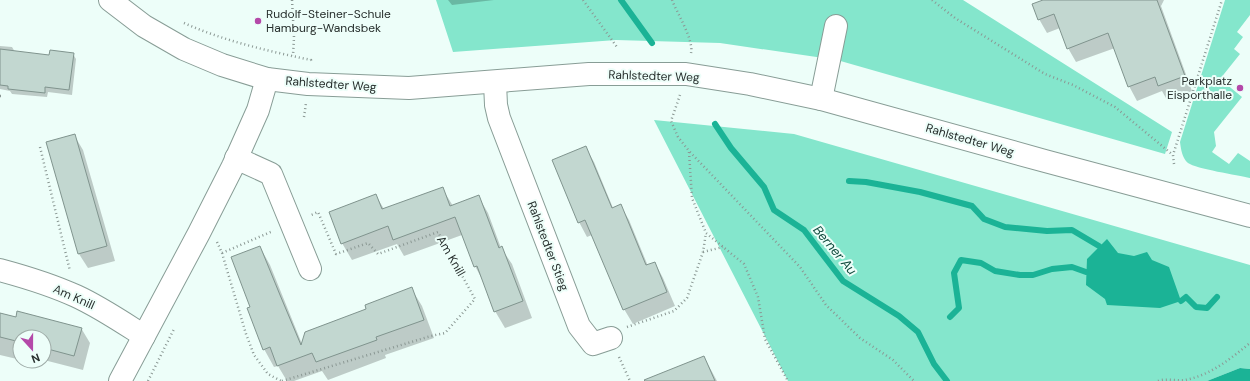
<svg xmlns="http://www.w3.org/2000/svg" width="1250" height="381" viewBox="0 0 1250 381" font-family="'DM Sans',sans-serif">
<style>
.green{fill:#84e6cc}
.water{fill:#1bb396}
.shadow{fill:#0003}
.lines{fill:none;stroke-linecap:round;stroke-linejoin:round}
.stream{stroke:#1bb396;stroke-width:6}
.building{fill:#c2d7d0;stroke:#80948e}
.minor-casing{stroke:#889d96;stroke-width:24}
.major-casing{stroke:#889d96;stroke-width:24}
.path{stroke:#8b9894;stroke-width:2.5;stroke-dasharray:1 3;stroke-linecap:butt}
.minor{stroke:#fff;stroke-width:22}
.major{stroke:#fff;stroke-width:22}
.poi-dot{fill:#b449a9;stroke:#edfef9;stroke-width:1.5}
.labels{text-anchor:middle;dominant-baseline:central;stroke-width:4;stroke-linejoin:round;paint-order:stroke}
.poi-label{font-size:12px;fill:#272f2d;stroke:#edfef9;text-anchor:start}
.street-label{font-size:12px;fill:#272f2d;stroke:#edfef9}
.water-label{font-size:13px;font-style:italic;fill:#114b3e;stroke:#edfef9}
</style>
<rect width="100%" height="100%" fill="#edfef9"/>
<g class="green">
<path d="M 436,0 L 963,0 L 1172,132 L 1165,154 L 837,60 L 720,43 L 616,40 L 453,52 Z"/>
<path d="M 1225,0 L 1250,0 L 1250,15 L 1237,32 L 1243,37 L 1234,49 L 1240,54 L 1220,79 L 1242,97 L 1214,132 L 1216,146 L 1212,152 L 1229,164 L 1238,153 L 1250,161 L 1250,178 C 1238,175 1196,169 1188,163 C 1182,158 1181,149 1180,142 Z"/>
<path d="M 654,120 L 794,134 L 1250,265 L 1250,369 L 1240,368 L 1207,381 L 788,381 Z"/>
</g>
<g class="water">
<path d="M 1107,239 L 1118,253 L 1134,256 L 1147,252 L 1152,260 L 1169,267 L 1181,301 L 1160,308 L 1107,305 L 1105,299 L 1086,285 L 1087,259 Z"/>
<path d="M 1240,368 L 1250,369 L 1250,381 L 1207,381 Z"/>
</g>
<g class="shadow">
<path d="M 448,0 L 494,0 L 452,5 Z"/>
<path d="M 1046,0 L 1164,0 L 1161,6 L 1192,91 L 1167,100 L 1162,91 L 1137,101 L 1129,86 L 1115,48 L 1076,62 L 1068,48 L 1060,28 L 1047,33 L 1039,19 Z"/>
<path d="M 0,46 L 12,47 L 15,52 L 50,56 L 73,54 L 76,59 L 72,95 L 48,92 L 47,97 L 12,94 L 10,91 L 0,89 Z"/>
<path d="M 74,135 L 83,150 L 115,261 L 88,268 L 79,254 L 48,143 Z"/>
<path d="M 585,147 L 594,162 L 613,208 L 620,205 L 629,220 L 648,266 L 655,263 L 663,278 L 675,306 L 633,324 L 624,309 L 592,235 L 587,237 L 579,222 Z"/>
<path d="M 442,188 L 453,206 L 478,196 L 488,213 L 501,248 L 512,264 L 532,318 L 505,328 L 495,311 L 484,283 L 475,266 L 462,235 L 404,256 L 397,244 L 352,260 L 342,243 L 376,196 L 384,209 Z"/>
<path d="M 260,247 L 270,265 L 302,344 L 411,288 L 422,306 L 434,338 L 385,355 L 386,358 L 328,380 L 322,371 L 294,381 L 287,381 L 278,366 L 274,367 L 264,349 L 251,307 Z"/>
<path d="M 0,314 L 17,318 L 81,328 L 90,343 L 83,370 L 44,360 L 44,337 L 20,337 L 20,354 L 18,353 L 17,359 L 0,355 Z"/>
<path d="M 704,357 L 717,381 L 647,381 Z"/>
</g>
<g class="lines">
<g class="stream">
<path d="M 621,0 L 652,43"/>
<path d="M 715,124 L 731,148 L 764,187 L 774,210 L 804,230 L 843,281 L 899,316 L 918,332 L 934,364 L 947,381"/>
<path d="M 849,181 L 866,182 L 920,192 L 972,206 L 984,219 L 1005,227 L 1047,231 L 1072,230 L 1099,246"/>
<path d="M 1181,301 L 1186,297 L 1196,307 L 1207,308 L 1217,297"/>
<path d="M 950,317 L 959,308 L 954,273 L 961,260 L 981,263 L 995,271 L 1020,275 L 1033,275 L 1052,269 L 1072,267 L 1086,272"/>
</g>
</g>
<g class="building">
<path d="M 1043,0 L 1157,0 L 1185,76 L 1158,86 L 1155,77 L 1128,87 L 1108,33 L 1067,49 L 1054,14 L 1038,20 L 1032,4 Z"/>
<path d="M 0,49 L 49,55 L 50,50 L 74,53 L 69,90 L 45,87 L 45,93 L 8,89 L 8,86 L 0,85 Z"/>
<path d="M 75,134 L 107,246 L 78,254 L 46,142 Z"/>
<path d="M 586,146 L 612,208 L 621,204 L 646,265 L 655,262 L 667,292 L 623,310 L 585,220 L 578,223 L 552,160 Z"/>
<path d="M 443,187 L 450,206 L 479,195 L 499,248 L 502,246 L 523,301 L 494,312 L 477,266 L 474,267 L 455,217 L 393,240 L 388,226 L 341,244 L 329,212 L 376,194 L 382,209 Z"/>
<path d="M 260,246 L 280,295 L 301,345 L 305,332 L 366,309 L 365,305 L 412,287 L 424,320 L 376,337 L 377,340 L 316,362 L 312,353 L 277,366 L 270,347 L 263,350 L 247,308 L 250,307 L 231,257 Z"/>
<path d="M 17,311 L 82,328 L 74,356 L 44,348 L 44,337 L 20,337 L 20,342 L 0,337 L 0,313 L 16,317 Z"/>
<path d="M 704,356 L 715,381 L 645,381 L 644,380 Z"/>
</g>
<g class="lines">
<defs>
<g id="minor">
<path d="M 495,83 L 496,105 L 499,118 L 579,326 L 593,344 L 611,338"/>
<path d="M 821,99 L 836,26"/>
<path d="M 236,158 L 271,174 L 310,269"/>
<path d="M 0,270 C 26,277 52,285 76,296 C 100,307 122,322 144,336"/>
<path d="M 120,381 L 199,233 L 233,166 L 258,110 L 267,79"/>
</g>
<path id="major" d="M 110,0 L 144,26 L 184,49 L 222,65 L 267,79 L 308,84 L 409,88 L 589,74 L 686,74 L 750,84 L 821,99 L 1045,161 L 1250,216"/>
</defs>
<use href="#minor" class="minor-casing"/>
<use href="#major" class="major-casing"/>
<g class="path">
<path d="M 292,0 L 294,37 L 293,56"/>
<path d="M 583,0 L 617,47"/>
<path d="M 672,0 C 677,13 694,40 691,53"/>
<path d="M 932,0 L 955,18 L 1045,74 L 1073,85 L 1115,107 L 1173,155"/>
<path d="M 184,23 C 224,41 268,51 311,60 L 310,63"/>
<path d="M 680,95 L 671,121 L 678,137 L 689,151 L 800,267 L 826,305 L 860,338 L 893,360 L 914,381"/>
<path d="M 0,96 L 4,96"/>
<path d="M 304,117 L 306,103"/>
<path d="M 40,147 L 70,271"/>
<path d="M 689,152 L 692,198 L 706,233 L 744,264 L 758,297 L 765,339 L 788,381"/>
<path d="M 1174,164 L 1173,155 L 1222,0"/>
<path d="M 217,242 L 222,253 L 246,334 L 254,355 L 268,374 L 281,381"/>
<path d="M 703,252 L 723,247"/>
<path d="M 222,253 L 273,231"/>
<path d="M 627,327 L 674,311 L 687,298 L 703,252 L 706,233"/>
<path d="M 619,357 L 630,381"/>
<path d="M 148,381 L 174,329"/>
<path d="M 282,381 L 431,336 L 445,333 L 475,299 L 438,232 L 378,254 L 368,243 L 336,254 L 318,212 L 309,216"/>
<path d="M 1158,381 C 1166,378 1176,381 1185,380 C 1211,375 1230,359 1250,343"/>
</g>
<use href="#minor" class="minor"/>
<use href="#major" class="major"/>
</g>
<g class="poi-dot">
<circle cx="258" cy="21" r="4"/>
<circle cx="1240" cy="88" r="4"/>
</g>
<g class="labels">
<g class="poi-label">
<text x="266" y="14">Rudolf-Steiner-Schule<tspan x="266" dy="14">Hamburg-Wandsbek</tspan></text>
<text x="1232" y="81" text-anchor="end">Parkplatz<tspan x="1232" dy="14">Eisporthalle</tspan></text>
</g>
<g class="street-label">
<text transform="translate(654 76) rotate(2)">Rahlstedter Weg</text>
<text transform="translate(331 84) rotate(4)">Rahlstedter Weg</text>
<text transform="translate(970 140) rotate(16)">Rahlstedter Weg</text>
<text transform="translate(548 246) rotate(69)">Rahlstedter Stieg</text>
<text transform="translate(451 256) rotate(60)">Am Knill</text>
<text transform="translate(74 297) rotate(24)">Am Knill</text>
</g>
<g class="water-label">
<text transform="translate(835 250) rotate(50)">Berner Au</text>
</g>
</g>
<g transform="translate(32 349) rotate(159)"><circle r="19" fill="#edfef9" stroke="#9eaba7"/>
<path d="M0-3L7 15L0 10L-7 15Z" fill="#b449a9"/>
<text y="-6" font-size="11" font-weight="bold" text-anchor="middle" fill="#272f2d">N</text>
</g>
</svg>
